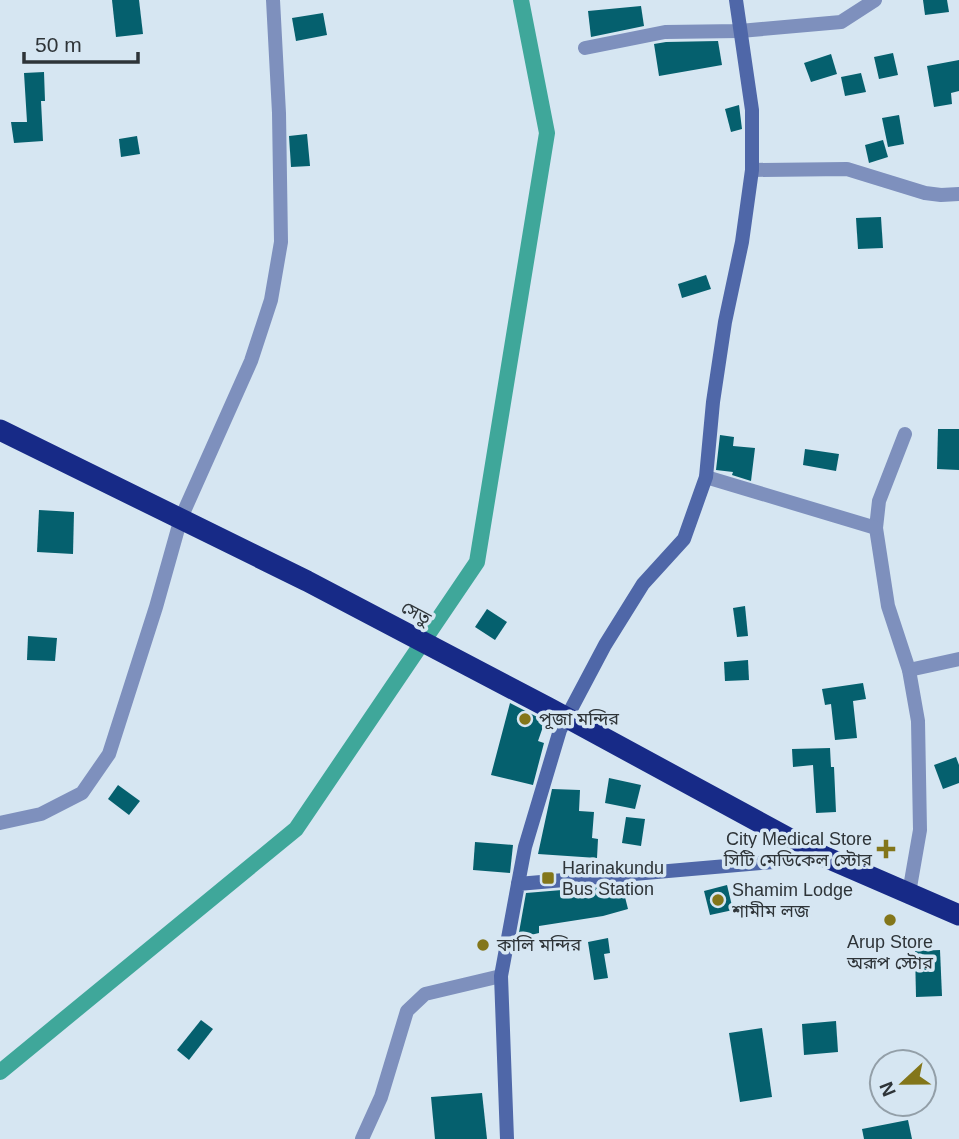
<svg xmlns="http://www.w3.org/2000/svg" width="959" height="1139" viewBox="0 0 959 1139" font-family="Arial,'Noto Sans Bengali',sans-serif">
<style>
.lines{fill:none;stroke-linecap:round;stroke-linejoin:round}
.canal{stroke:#3fa79a;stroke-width:16}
.building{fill:#05606e}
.street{stroke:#7e90bd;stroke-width:14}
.secondary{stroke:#4f67a8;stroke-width:14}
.highway{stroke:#172a87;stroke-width:21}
.poi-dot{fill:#83761a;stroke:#d6e6f2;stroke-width:2.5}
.labels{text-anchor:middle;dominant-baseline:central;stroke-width:7;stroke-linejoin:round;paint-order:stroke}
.street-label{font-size:18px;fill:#2e3438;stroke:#d6e6f2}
.poi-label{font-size:18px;fill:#2e3438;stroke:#d6e6f2;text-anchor:start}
</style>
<rect width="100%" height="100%" fill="#d6e6f2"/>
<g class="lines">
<path class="canal" d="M 0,1072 L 296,829 L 477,562 L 547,133 L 521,0"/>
</g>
<g class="building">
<path d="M 112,0 L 139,0 L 143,34 L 116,37 Z"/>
<path d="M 923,0 L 947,0 L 949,12 L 925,15 Z"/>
<path d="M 641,6 L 644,26 L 591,37 L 588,11 Z"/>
<path d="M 323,13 L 327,35 L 296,41 L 292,18 Z"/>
<path d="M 718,41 L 722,65 L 659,76 L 654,44 L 666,42 Z"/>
<path d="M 893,53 L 898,75 L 879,79 L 874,57 Z"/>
<path d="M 831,54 L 837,74 L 811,82 L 804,63 Z"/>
<path d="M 959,60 L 959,91 L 951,93 L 952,104 L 934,107 L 927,66 Z"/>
<path d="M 44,72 L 45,101 L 41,101 L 43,141 L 14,143 L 11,122 L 27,122 L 24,73 Z"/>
<path d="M 861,73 L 866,92 L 845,96 L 841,77 Z"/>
<path d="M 739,105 L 742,129 L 731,132 L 725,109 Z"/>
<path d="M 899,115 L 904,144 L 888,147 L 882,118 Z"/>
<path d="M 307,134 L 310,166 L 291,167 L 289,136 Z"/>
<path d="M 137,136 L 140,154 L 121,157 L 119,139 Z"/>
<path d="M 883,140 L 888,157 L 869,163 L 865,145 Z"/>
<path d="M 881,217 L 883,248 L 858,249 L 856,218 Z"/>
<path d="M 706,275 L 711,289 L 682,298 L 678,284 Z"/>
<path d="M 938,429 L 959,429 L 959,470 L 937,469 Z"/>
<path d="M 720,435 L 734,437 L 733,446 L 755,448 L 751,481 L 732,475 L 733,472 L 716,470 Z"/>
<path d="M 805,449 L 839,454 L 836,471 L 803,465 Z"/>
<path d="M 39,510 L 74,512 L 73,554 L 37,552 Z"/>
<path d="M 745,606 L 748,636 L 737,637 L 733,608 Z"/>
<path d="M 487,609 L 507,622 L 495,640 L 475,627 Z"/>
<path d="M 28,636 L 57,638 L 55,661 L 27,660 Z"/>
<path d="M 748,660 L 749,680 L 725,681 L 724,662 Z"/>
<path d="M 863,683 L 866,699 L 853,701 L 857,738 L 835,740 L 831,704 L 825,705 L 822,689 Z"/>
<path d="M 510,703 L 545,721 L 538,741 L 544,743 L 533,785 L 491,775 Z"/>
<path d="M 830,748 L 831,767 L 834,767 L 836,812 L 816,813 L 813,765 L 793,767 L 792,749 Z"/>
<path d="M 956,757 L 959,765 L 959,783 L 943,789 L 934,765 Z"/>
<path d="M 609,778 L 641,785 L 635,809 L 605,803 Z"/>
<path d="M 118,785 L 140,801 L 129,815 L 108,799 Z"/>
<path d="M 552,789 L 580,790 L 579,811 L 594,812 L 592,838 L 598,839 L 597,858 L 538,854 Z"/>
<path d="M 626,817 L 645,819 L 641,846 L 622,843 Z"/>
<path d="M 475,842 L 513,845 L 510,873 L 473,870 Z"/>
<path d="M 622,885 L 628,909 L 603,916 L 539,926 L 539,933 L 518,938 L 526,893 Z"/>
<path d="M 727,885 L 733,910 L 710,915 L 704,891 Z"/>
<path d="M 608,938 L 610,953 L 604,954 L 608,978 L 594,980 L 588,942 Z"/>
<path d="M 940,950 L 942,996 L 916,997 L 915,951 Z"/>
<path d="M 201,1020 L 213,1029 L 189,1060 L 177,1050 Z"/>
<path d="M 836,1021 L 838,1052 L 804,1055 L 802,1024 Z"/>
<path d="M 762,1028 L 772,1097 L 740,1102 L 729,1033 Z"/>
<path d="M 482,1093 L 487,1139 L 435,1139 L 431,1097 Z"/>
<path d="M 908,1120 L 912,1139 L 864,1139 L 862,1129 Z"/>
</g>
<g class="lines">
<g class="street">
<path d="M 585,48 L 665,32 L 740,31 L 841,22 L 875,0"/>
<path d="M 752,170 L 847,169 L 925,193 L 941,195 L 959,194"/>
<path d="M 905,434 L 879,501 L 876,528 L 888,606 L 909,670 L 918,721 L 920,830 L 909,893"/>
<path d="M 706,477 L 876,528"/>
<path d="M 909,670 L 959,659"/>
<path d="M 0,823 L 41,814 L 82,793 L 109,754 L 156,607 L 181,518 L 251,361 L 271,300 L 281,242 L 279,113 L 273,0"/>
<path d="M 362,1139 L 381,1097 L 407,1011 L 425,994 L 501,976"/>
</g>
<g class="secondary">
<path d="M 518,884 L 525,847 L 560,730 L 605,645 L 643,584 L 684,539 L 706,477 L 713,402 L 725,322 L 742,242 L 752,170 L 752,110 L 736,0"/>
<path d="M 507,1139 L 501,976 L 518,884 L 773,862 L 816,853"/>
</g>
<path class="highway" d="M 0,430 L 307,581 L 549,708 L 816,853 L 959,915"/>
</g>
<g class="poi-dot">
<circle cx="525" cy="719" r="7"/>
<path d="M882.5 838.5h7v7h7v7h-7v7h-7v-7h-7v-7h7z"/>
<rect x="541" y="871" width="14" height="14" rx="3.5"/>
<circle cx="718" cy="900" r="7"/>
<circle cx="890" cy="920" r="7"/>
<circle cx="483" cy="945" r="7"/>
</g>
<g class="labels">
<g class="street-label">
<text transform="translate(416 613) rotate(28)">সেতু</text>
</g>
<g class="poi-label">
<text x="539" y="719">পূজা মন্দির</text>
<text x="872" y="839" text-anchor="end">City Medical Store<tspan x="872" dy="21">সিটি মেডিকেল স্টোর</tspan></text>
<text x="562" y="868">Harinakundu<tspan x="562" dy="21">Bus Station</tspan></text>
<text x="732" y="890">Shamim Lodge<tspan x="732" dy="21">শামীম লজ</tspan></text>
<text x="890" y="942" text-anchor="middle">Arup Store<tspan x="890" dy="21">অরূপ স্টোর</tspan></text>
<text x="497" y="945">কালি মন্দির</text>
</g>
</g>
<g transform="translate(903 1083) rotate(248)"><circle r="33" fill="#d6e6f2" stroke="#939fa8" stroke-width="2"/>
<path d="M0-5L12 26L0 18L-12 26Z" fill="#83761a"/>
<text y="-10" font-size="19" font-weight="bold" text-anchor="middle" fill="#2e3438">N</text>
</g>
<path d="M24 52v10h114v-10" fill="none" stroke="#2e3438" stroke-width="3.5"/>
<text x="35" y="52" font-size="21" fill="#2e3438" stroke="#d6e6f2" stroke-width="5" paint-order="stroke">50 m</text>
</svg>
